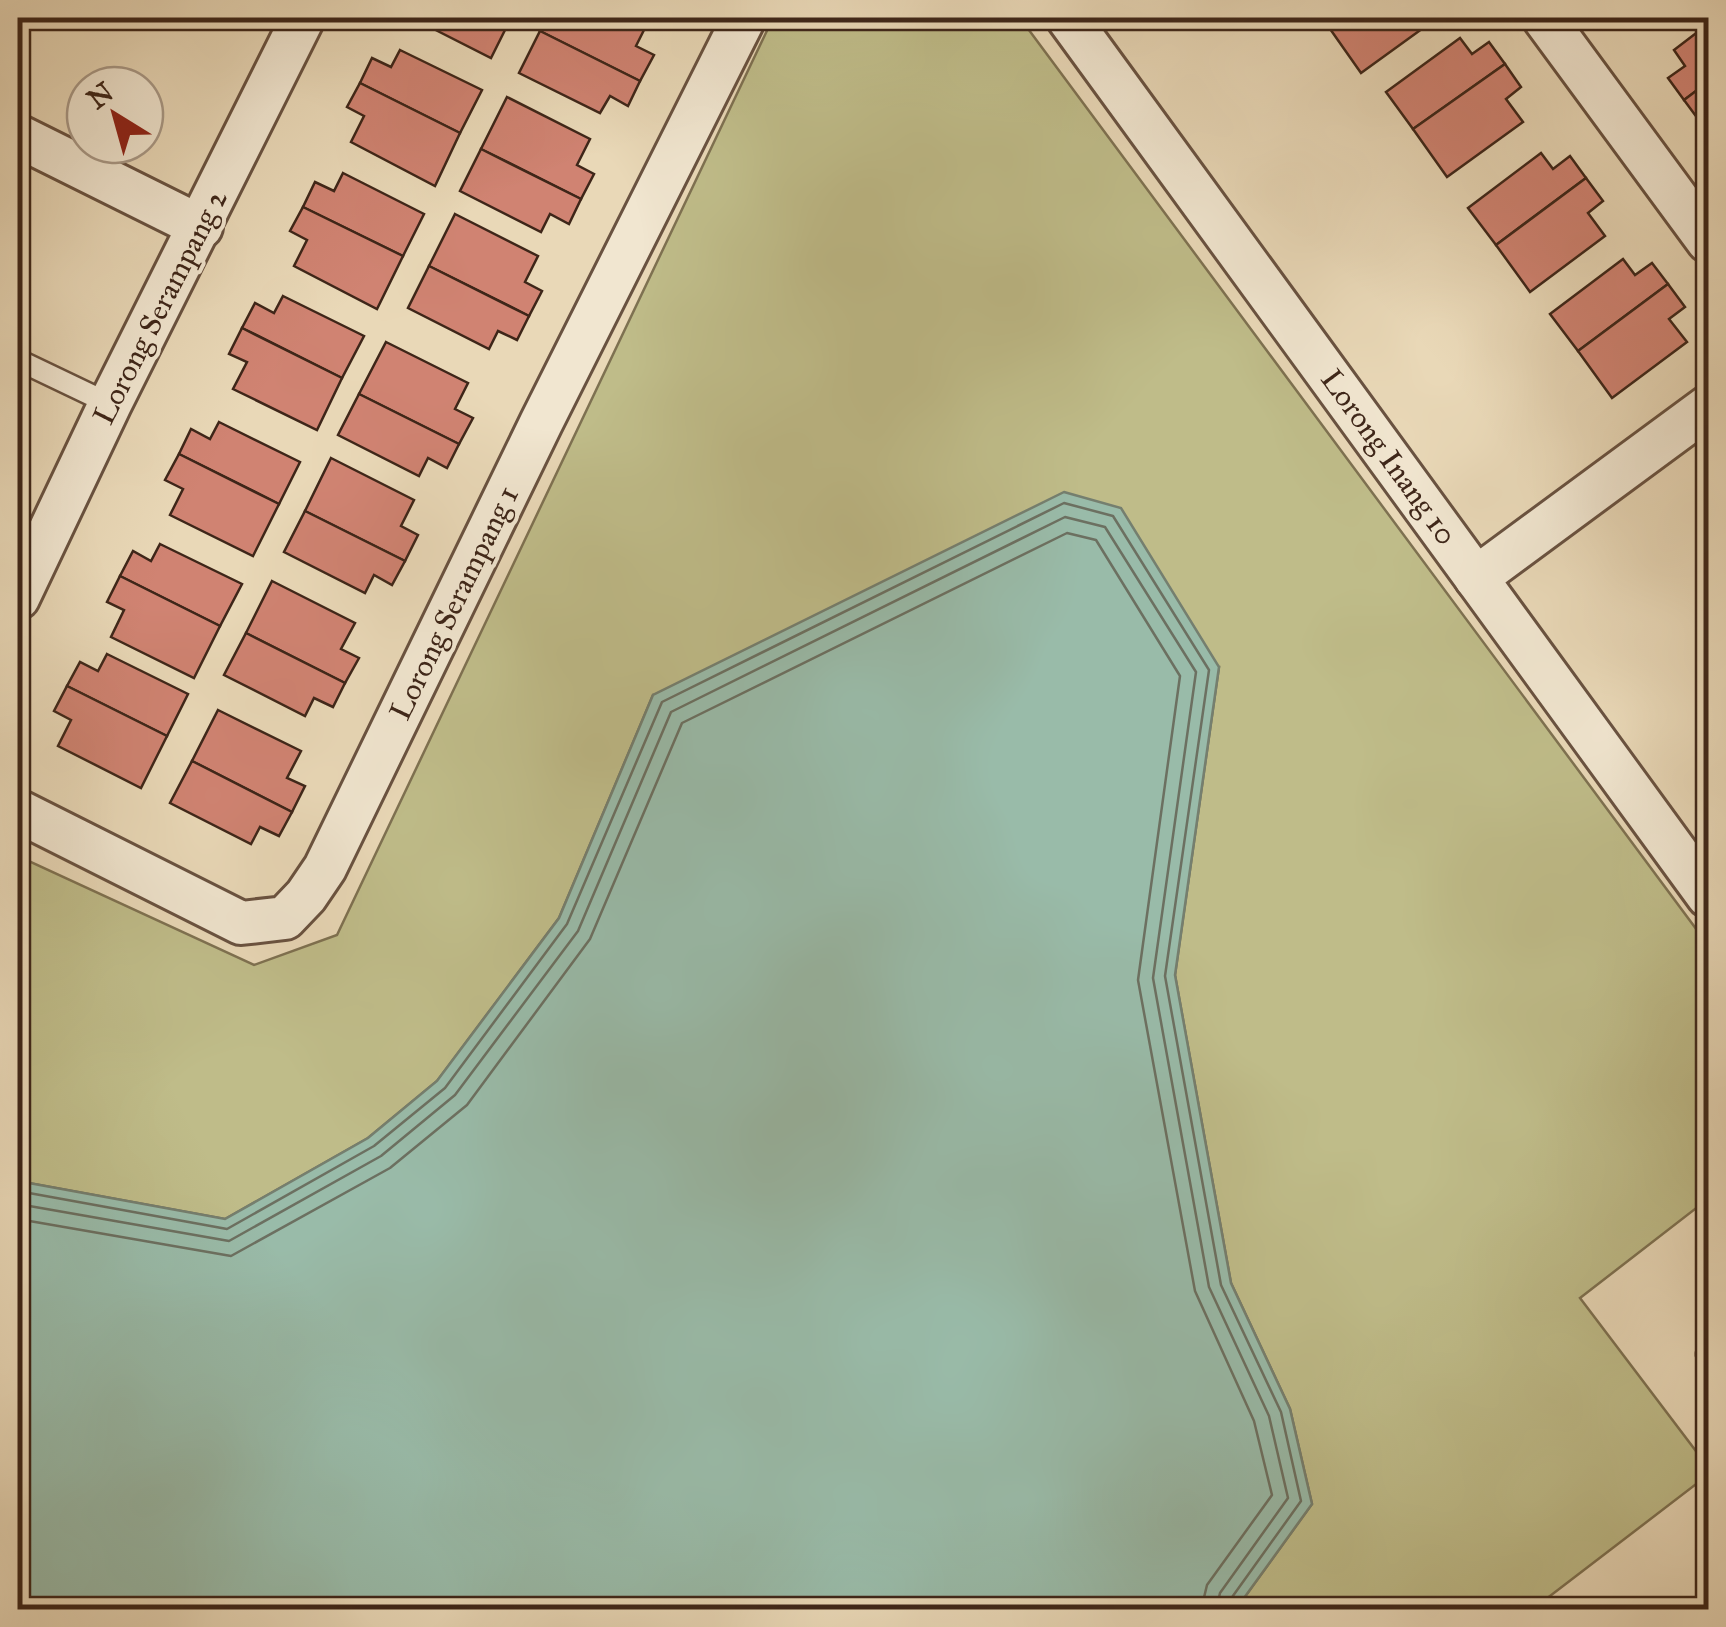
<svg xmlns="http://www.w3.org/2000/svg" width="1726" height="1627" viewBox="0 0 1726 1627" font-family="'IM FELL Great Primer',serif">
<style>
.green{fill:#bfbc89;stroke:#7e7151;stroke-width:2.5}
.water{fill:#99bba9;stroke:#757f6f;stroke-width:2.5}
.lines{fill:none;stroke-linecap:round;stroke-linejoin:round}
.shore{stroke:#6c7061;stroke-width:2.5}
.building{fill:#d08372;stroke:#3e2619;stroke-width:2.5}
.lane-casing{stroke:#695240;stroke-width:25}
.street-casing{stroke:#695240;stroke-width:48}
.lane{stroke:#f1e6d0;stroke-width:20}
.street{stroke:#f1e6d0;stroke-width:42}
.labels{text-anchor:middle;dominant-baseline:central;stroke-width:8;stroke-linejoin:round;paint-order:stroke}
.street-label{font-size:30px;fill:#3e2619;stroke:#f1e6d0}
</style>
<rect width="100%" height="100%" fill="#e9d8b7"/>
<filter id="stains"><feTurbulence type="fractalNoise" baseFrequency=".002" numOctaves="4"/><feColorMatrix values="0 0 0 0 .2 0 0 0 0 .09 0 0 0 0 .02 0 0 0 .5 -.17"/></filter>
<radialGradient id="worn" r=".72"><stop offset=".6" stop-color="#630" stop-opacity="0"/><stop offset="1" stop-color="#630" stop-opacity=".3"/></radialGradient>
<path class="green" d="M 773,18 L 1020,18 L 1708,945 L 1708,1199 L 1580,1298 L 1708,1467 L 1708,1475 L 1533,1609 L 1236,1609 L 1312,1504 L 1290,1409 L 1231,1283 L 1175,975 L 1219,667 L 653,695 L 559,918 L 437,1081 L 368,1138 L 225,1219 L 18,1181 L 18,865 L 31,862 L 254,965 L 337,935 Z"/>
<path class="water" d="M 1064,492 L 1121,508 L 1219,667 L 1175,975 L 1231,1283 L 1290,1409 L 1312,1504 L 1236,1609 L 18,1609 L 18,1181 L 225,1219 L 368,1138 L 437,1081 L 559,918 L 653,695 Z"/>
<g class="lines">
<g class="shore">
<path d="M 18,1191 L 227,1229 L 374,1146 L 445,1088 L 567,924 L 662,702 L 1064,503 L 1113,516 L 1209,670 L 1165,976 L 1221,1285 L 1281,1412 L 1301,1501 L 1230,1600 L 1228,1610"/>
<path d="M 18,1204 L 229,1241 L 381,1156 L 455,1095 L 578,931 L 671,712 L 1065,517 L 1105,527 L 1196,672 L 1153,978 L 1209,1287 L 1269,1416 L 1288,1498 L 1220,1593 L 1216,1610"/>
<path d="M 18,1219 L 231,1256 L 390,1168 L 467,1105 L 590,939 L 682,723 L 1067,533 L 1096,540 L 1180,676 L 1138,980 L 1195,1291 L 1254,1421 L 1272,1495 L 1207,1585 L 1201,1610"/>
</g>
</g>
<g class="building">
<path d="M 412,18 L 511,18 L 491,58 Z"/>
<path d="M 547,18 L 644,18 L 649,20 L 636,46 L 654,55 L 640,81 L 540,31 Z"/>
<path d="M 1339,18 L 1437,18 L 1361,73 L 1328,26 Z"/>
<path d="M 1708,24 L 1708,82 L 1684,100 L 1668,78 L 1685,66 L 1674,50 Z"/>
<path d="M 540,31 L 640,81 L 628,106 L 610,96 L 600,113 L 519,73 Z"/>
<path d="M 1460,38 L 1472,54 L 1489,42 L 1505,64 L 1413,129 L 1386,92 Z"/>
<path d="M 400,50 L 482,90 L 460,133 L 360,83 L 372,58 L 391,67 Z"/>
<path d="M 1505,64 L 1521,87 L 1506,99 L 1523,122 L 1447,177 L 1413,129 Z"/>
<path d="M 1708,82 L 1708,117 L 1701,123 L 1684,100 Z"/>
<path d="M 360,83 L 460,133 L 435,186 L 351,142 L 364,116 L 347,107 Z"/>
<path d="M 507,97 L 590,139 L 577,165 L 594,174 L 581,199 L 481,149 Z"/>
<path d="M 481,149 L 581,199 L 569,224 L 550,214 L 541,232 L 460,191 Z"/>
<path d="M 1541,153 L 1553,169 L 1570,156 L 1586,178 L 1496,245 L 1468,208 Z"/>
<path d="M 343,173 L 424,214 L 403,256 L 303,207 L 315,182 L 334,191 Z"/>
<path d="M 1586,178 L 1603,201 L 1588,213 L 1605,236 L 1530,292 L 1496,245 Z"/>
<path d="M 303,207 L 403,256 L 377,309 L 294,266 L 307,240 L 290,231 Z"/>
<path d="M 455,214 L 538,256 L 525,282 L 542,291 L 529,316 L 429,266 Z"/>
<path d="M 1623,259 L 1635,275 L 1652,263 L 1668,284 L 1578,351 L 1550,314 Z"/>
<path d="M 429,266 L 529,316 L 517,340 L 498,331 L 489,349 L 408,308 Z"/>
<path d="M 1668,284 L 1685,307 L 1669,319 L 1687,342 L 1612,398 L 1578,351 Z"/>
<path d="M 283,296 L 364,336 L 342,378 L 242,328 L 255,303 L 274,313 Z"/>
<path d="M 242,328 L 342,378 L 317,430 L 233,389 L 247,362 L 229,354 Z"/>
<path d="M 386,342 L 468,383 L 455,409 L 473,418 L 459,444 L 359,394 Z"/>
<path d="M 359,394 L 459,444 L 447,468 L 428,458 L 419,476 L 338,435 Z"/>
<path d="M 219,422 L 300,462 L 279,504 L 179,454 L 191,429 L 210,439 Z"/>
<path d="M 179,454 L 279,504 L 253,556 L 170,515 L 183,489 L 165,480 Z"/>
<path d="M 331,458 L 414,500 L 401,526 L 418,535 L 405,561 L 305,511 Z"/>
<path d="M 305,511 L 405,561 L 392,585 L 374,575 L 365,593 L 284,552 Z"/>
<path d="M 160,544 L 242,584 L 220,626 L 120,576 L 133,551 L 151,561 Z"/>
<path d="M 120,576 L 220,626 L 194,678 L 111,637 L 124,610 L 107,602 Z"/>
<path d="M 272,581 L 355,623 L 341,649 L 359,658 L 345,683 L 246,633 Z"/>
<path d="M 246,633 L 345,683 L 333,707 L 314,698 L 305,716 L 224,675 Z"/>
<path d="M 107,654 L 188,694 L 167,736 L 67,686 L 80,662 L 98,671 Z"/>
<path d="M 67,686 L 167,736 L 141,788 L 58,746 L 71,720 L 54,711 Z"/>
<path d="M 218,710 L 301,751 L 287,778 L 305,786 L 292,812 L 192,761 Z"/>
<path d="M 192,761 L 292,812 L 279,836 L 260,827 L 251,844 L 170,803 Z"/>
</g>
<g class="lines">
<defs>
<g id="lane">
<path d="M 18,360 L 110,404"/>
<path d="M 1707,1354 L 1708,1357"/>
</g>
<g id="street">
<path d="M 1068,18 L 1708,896"/>
<path d="M 1544,18 L 1708,241"/>
<path d="M 18,136 L 201,227"/>
<path d="M 1476,578 L 1708,407"/>
<path d="M 18,598 L 110,404 L 303,18"/>
<path d="M 18,811 L 241,923 L 285,918 L 306,896 L 325,868 L 541,423 L 744,18"/>
</g>
</defs>
<use href="#lane" class="lane-casing"/>
<use href="#street" class="street-casing"/>
<use href="#lane" class="lane"/>
<use href="#street" class="street"/>
</g>
<g class="labels">
<g class="street-label">
<text transform="translate(160 307) rotate(-63)">Lorong Serampang 2</text>
<text transform="translate(1389 457) rotate(54)">Lorong Inang 10</text>
<text transform="translate(454 603) rotate(-64)">Lorong Serampang 1</text>
</g>
</g>
<rect width="1726" height="1627" fill="none" stroke="#e9d8b7" stroke-width="60"/>
<rect x="20" y="20" width="1686" height="1587" fill="none" stroke="#3e2619" stroke-width="5"/>
<rect x="30" y="30" width="1666" height="1567" fill="none" stroke="#3e2619" stroke-width="2.5"/>
<g transform="translate(115 115) rotate(323)"><circle r="48" fill="#f1e6d0" stroke="#a99987" stroke-width="2.5"/>
<path d="M0-8L18 38L0 25L-18 38Z" fill="#8f2418"/>
<text y="-15" font-size="28" font-weight="bold" text-anchor="middle" fill="#3e2619">N</text>
</g>
<rect width="100%" height="100%" filter="url(#stains)"/>
<rect width="100%" height="100%" fill="url(#worn)"/>
</svg>
